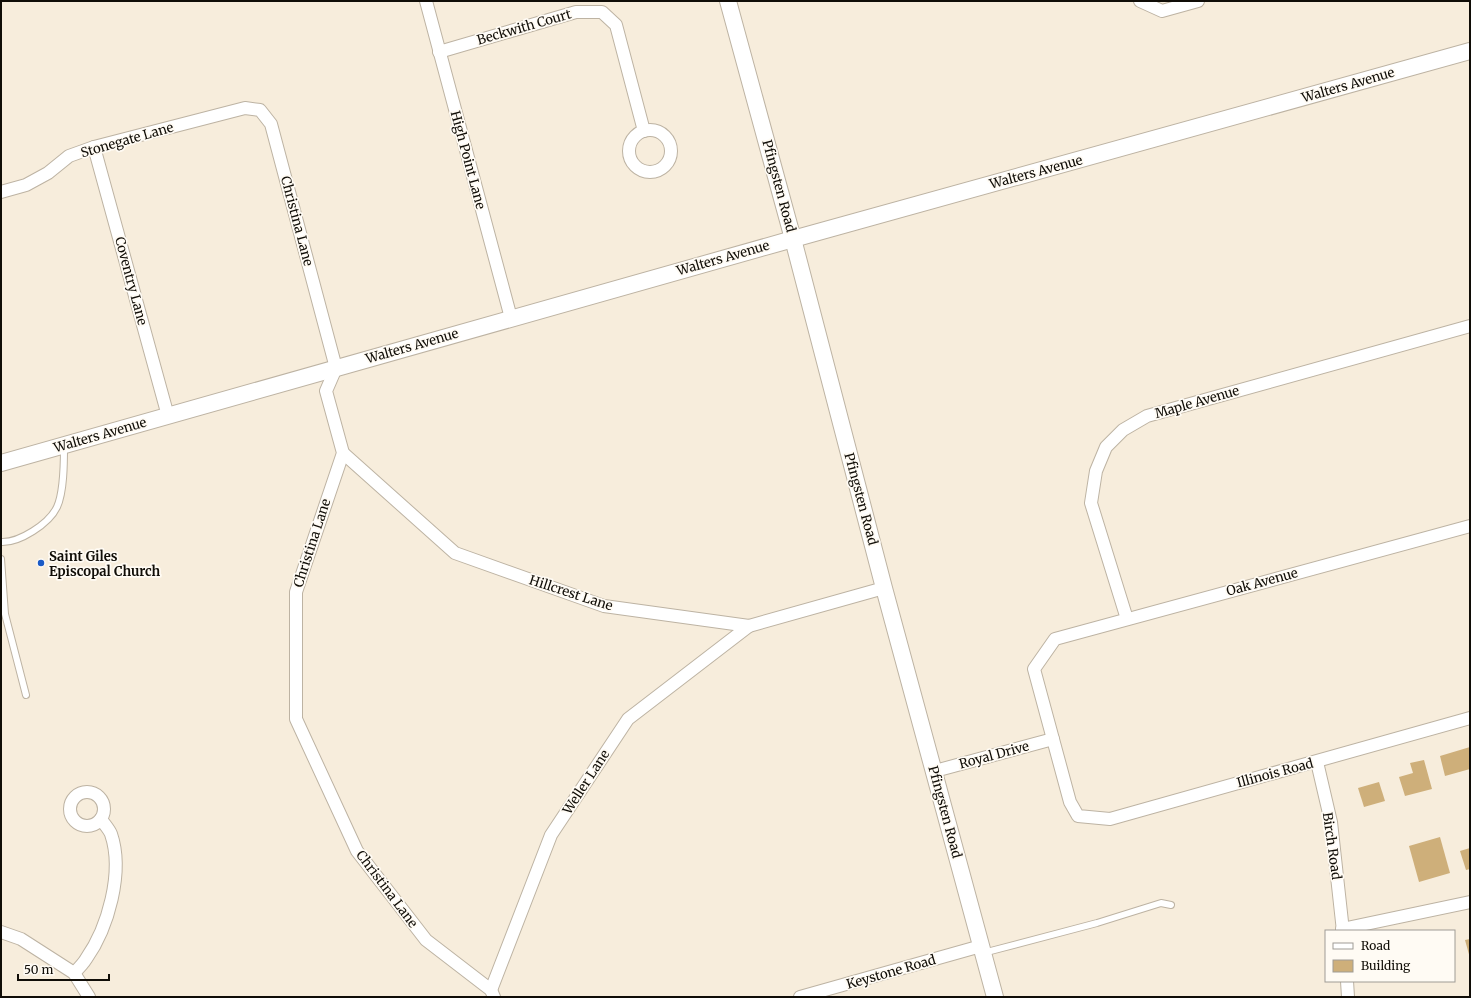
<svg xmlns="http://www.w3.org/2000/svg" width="1471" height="998" viewBox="0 0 1471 998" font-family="Merriweather,serif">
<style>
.building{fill:#ceaf7a}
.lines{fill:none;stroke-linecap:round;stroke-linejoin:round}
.lane-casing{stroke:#bdb3a3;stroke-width:8}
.street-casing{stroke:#bdb3a3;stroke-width:14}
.secondary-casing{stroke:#bdb3a3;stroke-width:18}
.lane{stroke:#fff;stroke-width:6}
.street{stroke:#fff;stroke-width:12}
.secondary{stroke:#fff;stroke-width:16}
.poi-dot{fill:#1a5ac6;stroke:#fffbf4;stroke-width:1.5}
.labels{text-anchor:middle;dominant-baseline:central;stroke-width:3.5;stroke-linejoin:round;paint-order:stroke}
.street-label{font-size:13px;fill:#100d07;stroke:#fffbf4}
.poi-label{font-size:13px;font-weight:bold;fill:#100d07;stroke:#fffbf4;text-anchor:start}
</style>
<rect width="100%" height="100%" fill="#f7eddc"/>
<g class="building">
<path d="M 1470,747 L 1470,769 L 1445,776 L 1440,756 Z"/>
<path d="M 1424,760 L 1432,789 L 1405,796 L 1399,777 L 1413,773 L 1410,763 Z"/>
<path d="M 1379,782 L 1385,801 L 1364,807 L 1358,788 Z"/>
<path d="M 1440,837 L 1450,873 L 1419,882 L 1409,846 Z"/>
<path d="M 1470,848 L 1470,869 L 1466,870 L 1460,851 Z"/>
<path d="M 1470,939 L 1470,958 L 1465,940 Z"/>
</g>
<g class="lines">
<defs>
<g id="lane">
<path d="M 1,542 C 19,543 49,524 57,507 C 64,492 64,463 64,446"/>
<path d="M 1,559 L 5,614 L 26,695"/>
<path d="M 983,953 L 1097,923 L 1161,903 L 1171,905"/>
</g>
<g id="street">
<path d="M 426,1 L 511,318"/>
<path d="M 1140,1 L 1162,11 L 1198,1"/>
<path d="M 439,52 L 576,12 L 602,12 L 616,25 L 644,131"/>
<circle cx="650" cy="151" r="21"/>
<path d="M 94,147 L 168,416"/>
<path d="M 1,192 L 26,185 L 48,173 L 69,156 L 94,147 L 245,108 L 260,110 L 271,124 L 336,368 L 326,391 L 343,453 L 296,592 L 296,719 L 357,851 L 426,940 L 491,990 L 494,997"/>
<path d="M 343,453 L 455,553 L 604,606 L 749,626 L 884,588"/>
<path d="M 1470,526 L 1055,639 L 1034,669 L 1070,802 L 1078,816 L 1110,819 L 1470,718"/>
<path d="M 1127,619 L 1091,503 L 1096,471 L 1106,447 L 1123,430 L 1147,416 L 1470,326"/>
<path d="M 1317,762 L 1331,822 L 1343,931"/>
<path d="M 935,771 L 1053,739"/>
<circle cx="87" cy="809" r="17"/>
<path d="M 1342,929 L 1470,902"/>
<path d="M 1,932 L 21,939 L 74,973 L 89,997"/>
<path d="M 74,973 C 78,969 83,964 86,959 C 108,928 124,872 111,834 C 109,829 104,824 101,819"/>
<path d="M 1347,981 L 1348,997"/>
<path d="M 491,990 L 551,835 L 628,719 L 749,626"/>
<path d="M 800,997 L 981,946"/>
</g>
<g id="secondary">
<path d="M 728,1 L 793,239 L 884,588 L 995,997"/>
<path d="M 1,463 L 793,239 L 1470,51"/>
</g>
</defs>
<use href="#lane" class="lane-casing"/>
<use href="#street" class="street-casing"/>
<use href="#secondary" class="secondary-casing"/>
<use href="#lane" class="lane"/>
<use href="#street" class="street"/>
<use href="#secondary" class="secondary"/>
</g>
<circle class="poi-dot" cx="41" cy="563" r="4"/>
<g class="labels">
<g class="street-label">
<text transform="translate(524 27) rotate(-16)">Beckwith Court</text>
<text transform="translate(1348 85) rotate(-16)">Walters Avenue</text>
<text transform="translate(127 140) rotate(-16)">Stonegate Lane</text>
<text transform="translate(468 160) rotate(75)">High Point Lane</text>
<text transform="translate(1036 172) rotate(-15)">Walters Avenue</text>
<text transform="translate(779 186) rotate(75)">Pfingsten Road</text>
<text transform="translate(297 221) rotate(75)">Christina Lane</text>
<text transform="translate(723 258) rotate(-16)">Walters Avenue</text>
<text transform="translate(131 281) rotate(75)">Coventry Lane</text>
<text transform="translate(412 346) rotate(-16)">Walters Avenue</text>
<text transform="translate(1197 402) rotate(-16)">Maple Avenue</text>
<text transform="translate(100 435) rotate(-16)">Walters Avenue</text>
<text transform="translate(861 499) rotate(75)">Pfingsten Road</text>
<text transform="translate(312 543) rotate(-72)">Christina Lane</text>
<text transform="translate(1262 582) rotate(-15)">Oak Avenue</text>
<text transform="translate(571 593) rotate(18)">Hillcrest Lane</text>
<text transform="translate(994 755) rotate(-15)">Royal Drive</text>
<text transform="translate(1275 773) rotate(-15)">Illinois Road</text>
<text transform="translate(586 782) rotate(-57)">Weller Lane</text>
<text transform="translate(945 812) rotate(75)">Pfingsten Road</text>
<text transform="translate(1332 846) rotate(82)">Birch Road</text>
<text transform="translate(387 889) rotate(53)">Christina Lane</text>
<text transform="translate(891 972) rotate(-16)">Keystone Road</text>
</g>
<g class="poi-label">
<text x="49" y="556">Saint Giles<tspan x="49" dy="15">Episcopal Church</tspan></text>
</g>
</g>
<rect width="1471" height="998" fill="none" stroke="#100d07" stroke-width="4"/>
<rect x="1325" y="930" width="130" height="52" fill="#fffbf4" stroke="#9f9c95"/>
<rect x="1333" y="943" width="20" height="6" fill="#ffffff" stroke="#9f9c95"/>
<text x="1361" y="950" font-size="12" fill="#100d07">Road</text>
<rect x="1333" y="960" width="20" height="12" fill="#ceaf7a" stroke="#9f9c95"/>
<text x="1361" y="970" font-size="12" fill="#100d07">Building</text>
<path d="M18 974v6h91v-6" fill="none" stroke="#100d07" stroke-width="2"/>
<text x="24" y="974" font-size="12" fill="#100d07" stroke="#fffbf4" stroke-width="3" paint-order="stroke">50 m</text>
</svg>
